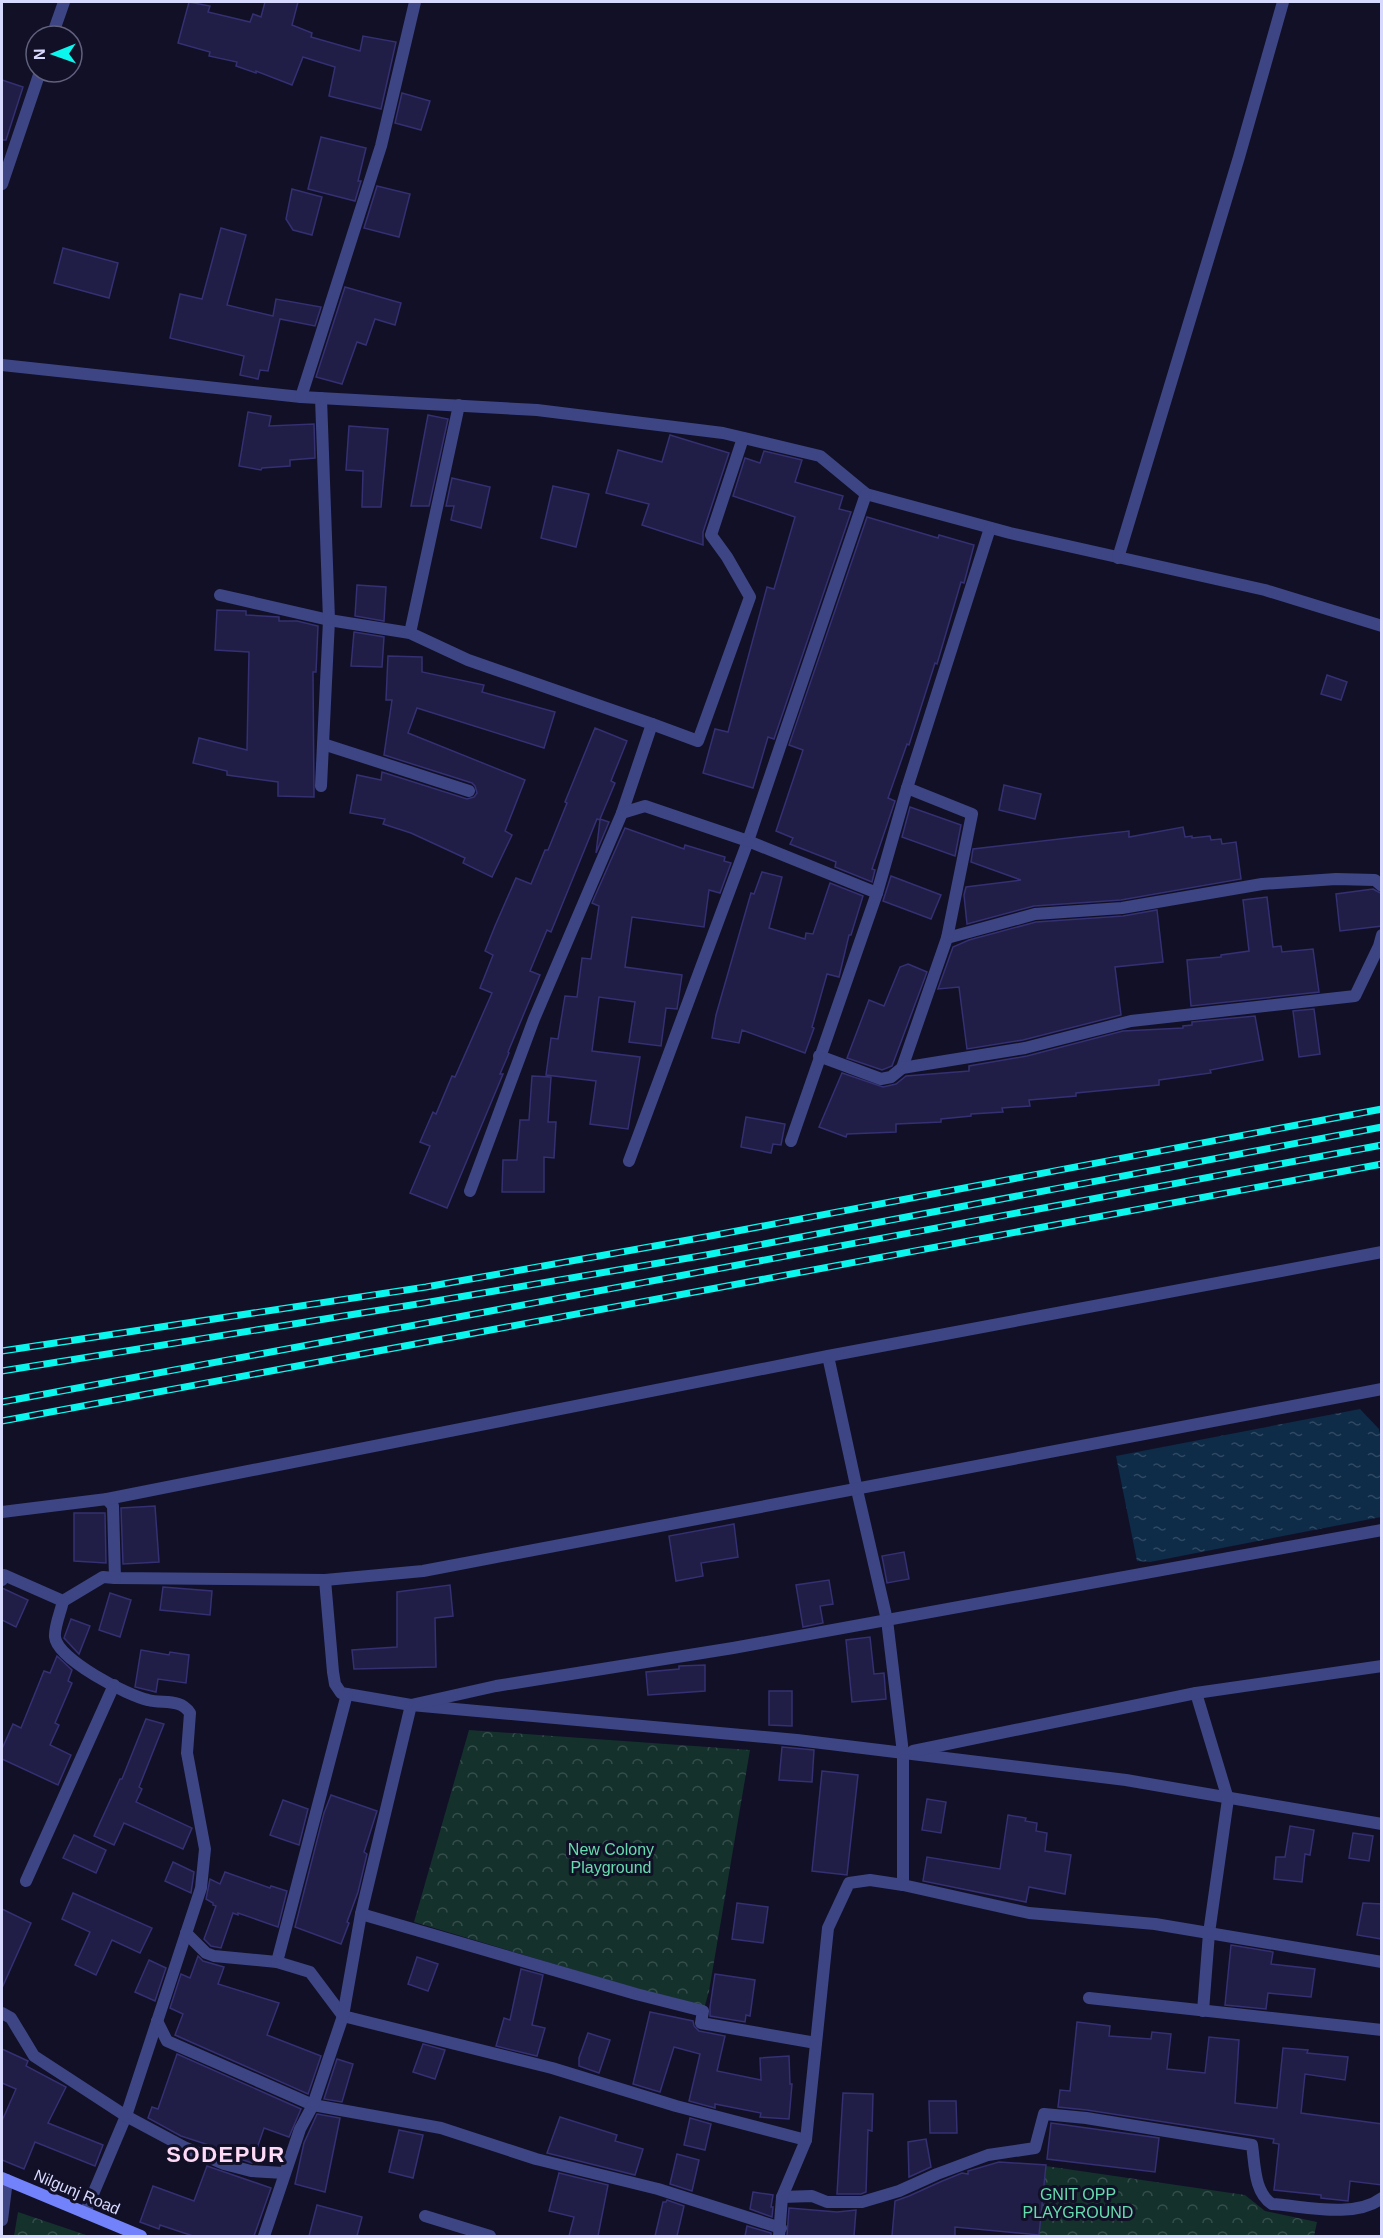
<svg xmlns="http://www.w3.org/2000/svg" width="1383" height="2238" viewBox="0 0 1383 2238" font-family="Arial,sans-serif">
<style>
.park{fill:url(#park-crowns)}
.water{fill:url(#water-ripples)}
.building{fill:#201d47;stroke:#343072;stroke-width:1.5}
.lines{fill:none;stroke-linecap:round;stroke-linejoin:round}
.street{stroke:#3d4584;stroke-width:12}
.secondary{stroke:#7282fa;stroke-width:12}
.rail-casing{stroke:#0bf7ed;stroke-width:7}
.rail{stroke:#111027;stroke-width:4.5;stroke-dasharray:14;stroke-linecap:butt}
.labels{text-anchor:middle;dominant-baseline:central;stroke-width:6;stroke-linejoin:round;paint-order:stroke}
.park-label{font-size:16px;fill:#65dcae;stroke:#111027}
.street-label{font-size:16px;fill:#d8d9fe;stroke:#111027}
.district-label{font-size:22px;font-weight:bold;letter-spacing:1.5px;fill:#fedaf6;stroke:#111027}
</style>
<defs>
<pattern id="park-crowns" width="20" height="18" patternUnits="userSpaceOnUse" patternTransform="scale(1.5)"><rect width="20" height="18" fill="#14312c"/><path d="M2 6a3 3 0 1 1 6 0M12 15a3 3 0 1 1 6 0" fill="none" stroke="#354e4c"/></pattern>
<pattern id="water-ripples" width="26" height="14" patternUnits="userSpaceOnUse" patternTransform="scale(1.5)"><rect width="26" height="14" fill="#0e2b48"/><path d="M2 4q2-2 4 0t4 0M15 11q2-2 4 0t4 0" fill="none" stroke="#304963"/></pattern>
</defs>
<rect width="100%" height="100%" fill="#111027"/>
<g class="park">
<path d="M 469,1730 L 750,1750 L 709,1991 L 704,2009 L 414,1922 Z"/>
<path d="M 1046,2166 L 1245,2195 L 1265,2211 L 1317,2222 L 1314,2236 L 1036,2236 Z"/>
<path d="M 18,2212 L 89,2236 L 14,2236 Z"/>
</g>
<path class="water" d="M 1360,1409 L 1379,1429 L 1381,1441 L 1381,1517 L 1150,1562 L 1137,1561 L 1116,1456 Z"/>
<g class="building">
<path d="M 189,2 L 210,6 L 208,12 L 250,22 L 253,14 L 261,17 L 265,2 L 298,2 L 292,25 L 312,33 L 311,37 L 360,51 L 363,36 L 396,42 L 381,109 L 329,96 L 335,67 L 303,57 L 292,85 L 256,71 L 256,73 L 236,66 L 237,62 L 209,56 L 210,52 L 178,43 Z"/>
<path d="M 2,80 L 23,87 L 6,140 L 2,140 Z"/>
<path d="M 402,93 L 430,101 L 421,130 L 395,123 Z"/>
<path d="M 321,137 L 366,148 L 358,181 L 361,181 L 355,201 L 308,189 Z"/>
<path d="M 377,186 L 410,194 L 399,237 L 364,228 Z"/>
<path d="M 292,189 L 322,197 L 312,235 L 293,230 L 286,219 Z"/>
<path d="M 221,228 L 246,235 L 227,305 L 273,316 L 276,299 L 321,307 L 315,326 L 280,319 L 268,371 L 260,370 L 258,379 L 240,375 L 244,356 L 170,338 L 180,294 L 202,299 Z"/>
<path d="M 63,248 L 118,263 L 109,298 L 54,283 Z"/>
<path d="M 345,287 L 401,303 L 395,325 L 375,319 L 366,345 L 357,342 L 342,384 L 316,377 Z"/>
<path d="M 248,412 L 271,416 L 269,426 L 314,424 L 315,458 L 290,460 L 290,466 L 262,468 L 261,470 L 239,466 Z"/>
<path d="M 428,415 L 448,419 L 429,506 L 411,506 Z"/>
<path d="M 349,426 L 388,429 L 381,507 L 362,507 L 363,471 L 346,470 Z"/>
<path d="M 670,435 L 729,453 L 703,532 L 703,545 L 642,525 L 649,504 L 606,493 L 618,450 L 662,462 Z"/>
<path d="M 764,451 L 802,460 L 795,482 L 843,496 L 839,509 L 851,512 L 774,739 L 768,737 L 753,788 L 703,773 L 715,729 L 728,732 L 767,587 L 774,589 L 795,517 L 733,496 L 745,458 L 760,463 Z"/>
<path d="M 452,478 L 490,487 L 481,528 L 451,520 L 454,506 L 446,506 Z"/>
<path d="M 553,486 L 589,494 L 576,547 L 541,538 Z"/>
<path d="M 867,517 L 938,538 L 939,535 L 974,545 L 964,583 L 961,582 L 937,664 L 935,663 L 909,745 L 907,744 L 888,798 L 895,801 L 872,869 L 875,870 L 872,882 L 835,867 L 836,862 L 790,844 L 793,838 L 776,831 L 803,750 L 789,745 Z"/>
<path d="M 357,585 L 386,587 L 384,621 L 355,616 Z"/>
<path d="M 217,610 L 246,611 L 246,615 L 279,617 L 279,621 L 297,621 L 318,626 L 316,672 L 313,672 L 314,797 L 278,796 L 278,782 L 227,775 L 227,771 L 193,763 L 199,738 L 247,750 L 249,652 L 215,650 Z"/>
<path d="M 354,632 L 384,637 L 382,667 L 351,666 Z"/>
<path d="M 388,656 L 422,657 L 422,672 L 484,685 L 482,692 L 555,712 L 544,748 L 417,708 L 408,733 L 525,780 L 505,831 L 512,835 L 492,877 L 463,863 L 465,858 L 411,833 L 383,824 L 385,819 L 350,813 L 357,775 L 381,780 L 382,772 L 467,799 L 474,797 L 477,793 L 475,786 L 472,783 L 384,755 L 392,700 L 386,700 Z"/>
<path d="M 1327,675 L 1347,682 L 1341,700 L 1321,694 Z"/>
<path d="M 595,728 L 627,741 L 611,781 L 615,783 L 600,819 L 609,822 L 596,853 L 600,820 L 597,819 L 551,932 L 547,930 L 530,971 L 540,975 L 508,1052 L 509,1053 L 500,1074 L 503,1074 L 447,1208 L 410,1193 L 430,1146 L 420,1142 L 433,1112 L 436,1114 L 452,1076 L 455,1077 L 492,993 L 480,988 L 493,955 L 485,951 L 495,926 L 516,878 L 531,884 L 545,850 L 548,850 L 567,803 L 565,802 Z"/>
<path d="M 1004,785 L 1041,794 L 1035,819 L 999,810 Z"/>
<path d="M 910,807 L 961,825 L 955,856 L 902,837 Z"/>
<path d="M 1183,827 L 1185,837 L 1192,836 L 1192,838 L 1210,836 L 1211,840 L 1221,839 L 1222,844 L 1236,842 L 1241,879 L 1121,900 L 1034,906 L 967,924 L 964,895 L 966,887 L 1021,880 L 971,862 L 973,849 L 1129,831 L 1129,837 Z"/>
<path d="M 625,828 L 684,849 L 685,845 L 725,857 L 724,861 L 731,863 L 720,893 L 709,890 L 704,927 L 632,917 L 625,967 L 682,975 L 677,1009 L 666,1008 L 661,1046 L 629,1042 L 635,1002 L 599,997 L 592,1051 L 640,1057 L 628,1129 L 590,1124 L 596,1081 L 546,1075 L 551,1038 L 558,1039 L 565,996 L 577,997 L 582,958 L 591,959 L 599,906 L 592,903 Z"/>
<path d="M 762,872 L 782,877 L 769,928 L 805,939 L 806,933 L 813,934 L 830,883 L 863,896 L 851,935 L 849,935 L 839,977 L 827,974 L 812,1027 L 814,1028 L 805,1053 L 742,1030 L 739,1043 L 712,1038 L 716,1015 L 751,893 L 754,894 Z"/>
<path d="M 891,876 L 941,895 L 931,919 L 883,901 Z"/>
<path d="M 1373,889 L 1382,894 L 1382,926 L 1340,931 L 1336,894 Z"/>
<path d="M 1267,897 L 1273,947 L 1281,946 L 1282,952 L 1313,949 L 1319,992 L 1191,1006 L 1187,960 L 1221,957 L 1221,955 L 1249,951 L 1243,900 Z"/>
<path d="M 1157,910 L 1163,962 L 1115,967 L 1121,1015 L 1023,1040 L 967,1049 L 959,987 L 938,989 L 953,947 L 969,940 L 1036,922 L 1123,916 Z"/>
<path d="M 908,964 L 927,972 L 892,1066 L 882,1070 L 847,1058 L 869,1000 L 884,1006 L 900,967 Z"/>
<path d="M 1314,1009 L 1320,1054 L 1299,1057 L 1293,1011 Z"/>
<path d="M 1255,1016 L 1263,1060 L 1210,1070 L 1211,1073 L 1159,1080 L 1159,1085 L 1076,1093 L 1076,1096 L 1029,1100 L 1030,1106 L 1002,1108 L 1003,1112 L 971,1114 L 971,1116 L 941,1119 L 941,1122 L 896,1124 L 896,1132 L 847,1134 L 846,1137 L 819,1127 L 842,1073 L 883,1087 L 896,1084 L 906,1076 L 969,1071 L 969,1066 L 1027,1056 L 1123,1031 L 1183,1028 L 1183,1026 L 1192,1025 L 1192,1022 Z"/>
<path d="M 532,1076 L 551,1077 L 548,1122 L 556,1122 L 554,1158 L 544,1157 L 544,1192 L 502,1192 L 503,1160 L 517,1160 L 520,1120 L 529,1120 Z"/>
<path d="M 746,1117 L 785,1124 L 781,1145 L 773,1144 L 771,1153 L 741,1147 Z"/>
<path d="M 155,1506 L 159,1562 L 123,1564 L 121,1508 Z"/>
<path d="M 74,1513 L 105,1513 L 106,1563 L 74,1561 Z"/>
<path d="M 734,1524 L 738,1557 L 701,1563 L 703,1576 L 676,1581 L 669,1536 Z"/>
<path d="M 904,1552 L 909,1579 L 887,1583 L 882,1556 Z"/>
<path d="M 829,1580 L 833,1604 L 820,1606 L 823,1623 L 803,1627 L 796,1585 Z"/>
<path d="M 450,1585 L 453,1616 L 435,1618 L 436,1667 L 354,1669 L 352,1650 L 397,1647 L 397,1592 Z"/>
<path d="M 163,1587 L 212,1591 L 210,1615 L 160,1610 Z"/>
<path d="M 2,1588 L 28,1600 L 16,1627 L 2,1620 Z"/>
<path d="M 110,1593 L 131,1600 L 120,1637 L 99,1630 Z"/>
<path d="M 71,1619 L 90,1626 L 79,1654 L 64,1638 Z"/>
<path d="M 870,1637 L 874,1674 L 884,1673 L 886,1699 L 852,1702 L 846,1640 Z"/>
<path d="M 141,1650 L 169,1655 L 170,1652 L 189,1655 L 186,1683 L 158,1679 L 156,1692 L 135,1687 Z"/>
<path d="M 57,1656 L 72,1670 L 68,1681 L 72,1683 L 55,1723 L 59,1725 L 50,1745 L 71,1755 L 58,1785 L 2,1759 L 2,1749 L 13,1724 L 21,1728 L 44,1671 L 50,1673 Z"/>
<path d="M 705,1665 L 705,1691 L 648,1695 L 646,1672 L 679,1669 L 679,1666 Z"/>
<path d="M 769,1691 L 792,1691 L 792,1726 L 769,1725 Z"/>
<path d="M 146,1719 L 164,1724 L 139,1787 L 142,1789 L 136,1802 L 192,1828 L 183,1849 L 124,1823 L 114,1845 L 94,1836 L 120,1779 L 122,1779 Z"/>
<path d="M 782,1747 L 814,1750 L 812,1782 L 779,1780 Z"/>
<path d="M 822,1771 L 858,1775 L 847,1875 L 812,1871 Z"/>
<path d="M 331,1795 L 377,1811 L 364,1852 L 367,1854 L 358,1892 L 347,1922 L 349,1923 L 341,1944 L 295,1927 L 324,1813 Z"/>
<path d="M 927,1799 L 946,1802 L 941,1833 L 922,1830 Z"/>
<path d="M 283,1800 L 308,1809 L 299,1845 L 270,1835 Z"/>
<path d="M 1008,1815 L 1026,1818 L 1025,1821 L 1037,1823 L 1036,1831 L 1047,1833 L 1045,1851 L 1071,1855 L 1065,1894 L 1029,1887 L 1026,1902 L 923,1881 L 927,1857 L 1000,1869 Z"/>
<path d="M 1290,1826 L 1314,1830 L 1310,1855 L 1305,1854 L 1302,1882 L 1274,1879 L 1276,1857 L 1285,1857 Z"/>
<path d="M 1353,1833 L 1373,1836 L 1369,1861 L 1349,1858 Z"/>
<path d="M 74,1835 L 106,1850 L 96,1873 L 63,1858 Z"/>
<path d="M 173,1862 L 194,1872 L 191,1893 L 165,1881 Z"/>
<path d="M 225,1872 L 270,1888 L 271,1886 L 287,1891 L 278,1927 L 238,1913 L 238,1915 L 233,1913 L 221,1948 L 211,1946 L 204,1939 L 216,1906 L 213,1905 L 213,1903 L 206,1899 L 210,1879 L 220,1884 Z"/>
<path d="M 73,1893 L 152,1928 L 140,1953 L 112,1940 L 96,1975 L 75,1965 L 90,1932 L 62,1919 Z"/>
<path d="M 737,1903 L 768,1907 L 763,1943 L 732,1939 Z"/>
<path d="M 1363,1903 L 1382,1904 L 1382,1939 L 1357,1935 Z"/>
<path d="M 2,1909 L 31,1923 L 2,1988 Z"/>
<path d="M 1231,1945 L 1273,1952 L 1271,1964 L 1315,1969 L 1311,1997 L 1268,1993 L 1266,2009 L 1225,2005 Z"/>
<path d="M 198,1956 L 203,1961 L 224,1967 L 218,1984 L 279,2003 L 267,2035 L 321,2056 L 308,2094 L 175,2035 L 183,2014 L 170,2008 L 181,1974 L 190,1978 Z"/>
<path d="M 417,1957 L 438,1964 L 428,1991 L 408,1984 Z"/>
<path d="M 149,1960 L 166,1968 L 155,2001 L 135,1992 Z"/>
<path d="M 521,1969 L 543,1975 L 532,2025 L 545,2028 L 537,2056 L 496,2046 L 504,2018 L 510,2020 Z"/>
<path d="M 715,1974 L 755,1980 L 750,2016 L 746,2015 L 745,2022 L 710,2016 L 710,2007 Z"/>
<path d="M 650,2012 L 693,2021 L 694,2026 L 699,2031 L 725,2036 L 717,2071 L 761,2080 L 760,2058 L 789,2056 L 790,2084 L 792,2084 L 789,2119 L 760,2117 L 761,2113 L 715,2104 L 715,2108 L 689,2101 L 700,2054 L 674,2047 L 660,2092 L 633,2084 Z"/>
<path d="M 1077,2022 L 1110,2026 L 1109,2036 L 1151,2039 L 1152,2032 L 1171,2034 L 1167,2069 L 1205,2073 L 1209,2037 L 1239,2040 L 1235,2103 L 1277,2108 L 1283,2048 L 1308,2050 L 1307,2053 L 1348,2057 L 1345,2080 L 1305,2074 L 1301,2113 L 1382,2124 L 1382,2185 L 1350,2181 L 1348,2201 L 1321,2198 L 1321,2195 L 1274,2190 L 1279,2144 L 1273,2143 L 1274,2139 L 1087,2110 L 1058,2107 L 1060,2090 L 1070,2091 Z"/>
<path d="M 588,2033 L 610,2040 L 599,2073 L 579,2066 L 579,2058 Z"/>
<path d="M 423,2044 L 445,2050 L 435,2079 L 413,2072 Z"/>
<path d="M 2,2049 L 28,2061 L 26,2066 L 66,2087 L 48,2123 L 103,2145 L 95,2166 L 35,2142 L 24,2169 L 2,2160 L 2,2121 L 16,2089 L 2,2083 Z"/>
<path d="M 177,2054 L 301,2109 L 289,2137 L 264,2128 L 252,2163 L 211,2149 L 212,2146 L 181,2136 L 148,2118 L 152,2107 L 158,2109 Z"/>
<path d="M 337,2059 L 353,2064 L 342,2102 L 324,2099 Z"/>
<path d="M 843,2093 L 873,2094 L 872,2131 L 868,2130 L 866,2192 L 861,2194 L 837,2194 Z"/>
<path d="M 929,2101 L 956,2101 L 957,2133 L 930,2133 Z"/>
<path d="M 317,2114 L 340,2118 L 325,2192 L 295,2184 L 304,2143 Z"/>
<path d="M 560,2117 L 617,2135 L 615,2141 L 643,2149 L 635,2175 L 547,2153 Z"/>
<path d="M 690,2118 L 711,2124 L 705,2150 L 684,2145 Z"/>
<path d="M 1051,2123 L 1159,2138 L 1155,2172 L 1047,2159 Z"/>
<path d="M 399,2130 L 423,2135 L 413,2178 L 389,2172 Z"/>
<path d="M 926,2139 L 931,2167 L 909,2177 L 908,2142 Z"/>
<path d="M 677,2154 L 699,2160 L 692,2191 L 670,2184 Z"/>
<path d="M 999,2162 L 1046,2165 L 1039,2235 L 955,2227 L 955,2236 L 892,2236 L 895,2201 L 909,2196 L 940,2182 L 962,2173 L 968,2174 L 968,2171 Z"/>
<path d="M 207,2166 L 271,2188 L 254,2236 L 193,2236 L 160,2225 L 159,2229 L 140,2222 L 153,2186 L 194,2201 Z"/>
<path d="M 559,2173 L 608,2185 L 598,2236 L 569,2236 L 574,2217 L 549,2211 Z"/>
<path d="M 753,2192 L 773,2195 L 771,2207 L 773,2207 L 772,2217 L 750,2209 Z"/>
<path d="M 667,2200 L 684,2206 L 677,2236 L 655,2236 L 663,2202 L 666,2202 Z"/>
<path d="M 317,2205 L 362,2217 L 357,2236 L 309,2236 Z"/>
<path d="M 789,2208 L 837,2212 L 856,2210 L 854,2236 L 787,2236 Z"/>
<path d="M 747,2226 L 771,2233 L 771,2236 L 745,2236 Z"/>
</g>
<g class="lines">
<g class="street">
<path d="M 52,36 L 64,2"/>
<path d="M 2,184 L 40,72"/>
<path d="M 2,365 L 301,397 L 537,410 L 723,433 L 820,456 L 866,494 L 1010,533 L 1265,590 L 1382,626"/>
<path d="M 301,397 L 381,146 L 415,2"/>
<path d="M 1118,558 L 1239,157 L 1283,2"/>
<path d="M 220,595 L 329,620 L 410,633 L 468,660 L 652,724 L 622,813"/>
<path d="M 410,633 L 459,405"/>
<path d="M 652,724 L 698,741 L 750,597 L 727,557 L 711,535 L 743,438"/>
<path d="M 323,744 L 469,791"/>
<path d="M 321,786 L 329,620 L 321,398"/>
<path d="M 877,893 L 907,788 L 990,528"/>
<path d="M 947,938 L 1035,914 L 1122,908 L 1262,884 L 1336,879 L 1375,880 L 1382,886"/>
<path d="M 819,1056 L 881,1079 L 891,1077 L 902,1068 L 947,938 L 972,814 L 907,788"/>
<path d="M 902,1068 L 1025,1048 L 1131,1021 L 1355,996 L 1379,946 L 1382,935"/>
<path d="M 629,1161 L 748,841 L 877,893 L 791,1141"/>
<path d="M 470,1191 L 534,1019 L 622,813 L 645,806 L 748,841 L 866,494"/>
<path d="M 828,1356 L 857,1490 L 887,1620 L 903,1753 L 903,1885"/>
<path d="M 107,1499 L 113,1506 L 115,1578 L 325,1580 L 423,1571 L 1382,1389"/>
<path d="M 2,1512 L 107,1499 L 828,1356 L 1382,1252"/>
<path d="M 2,1580 L 4,1575 L 63,1601 L 103,1577 L 115,1578"/>
<path d="M 325,1580 L 333,1672 L 335,1684 L 341,1693 L 411,1705 L 797,1740 L 1126,1780 L 1382,1824"/>
<path d="M 63,1601 C 61,1611 54,1627 55,1637 C 57,1659 128,1696 148,1700 C 163,1704 180,1698 190,1713 L 187,1753 L 205,1849 L 201,1888 L 126,2116 L 85,2213"/>
<path d="M 1196,1693 L 1228,1799 L 1209,1933 L 1203,2011"/>
<path d="M 913,1751 L 1196,1693 L 1382,1666"/>
<path d="M 26,1881 L 114,1685"/>
<path d="M 361,1914 L 636,1994 L 703,2011 L 701,2023 L 816,2043"/>
<path d="M 186,1933 L 206,1953 L 214,1956 L 277,1962 L 310,1972 L 343,2016 L 552,2068 L 676,2106 L 806,2140"/>
<path d="M 277,1962 L 347,1694"/>
<path d="M 1089,1998 L 1382,2030"/>
<path d="M 2,2013 L 11,2018 L 34,2056 L 126,2116 L 184,2147 L 224,2164 L 251,2171 L 284,2173 L 284,2175"/>
<path d="M 157,2021 L 167,2041 L 313,2105 L 441,2128 L 536,2159 L 658,2189 L 781,2228"/>
<path d="M 782,2197 L 812,2196 L 827,2202 L 862,2202 L 899,2191 L 937,2174 L 988,2155 L 1035,2148 L 1044,2114 L 1086,2118 L 1252,2145 C 1255,2165 1254,2192 1272,2204 C 1304,2206 1354,2219 1382,2198"/>
<path d="M 425,2216 L 490,2236"/>
<path d="M 2,2220 L 7,2180"/>
<path d="M 264,2236 L 300,2129 L 313,2105 L 343,2016 L 361,1914 L 411,1705 L 496,1686 L 733,1648 L 1382,1530"/>
<path d="M 779,2236 L 782,2197 L 806,2140 L 828,1928 L 849,1883 L 870,1880 L 903,1885 L 1029,1913 L 1155,1924 L 1382,1962"/>
</g>
<path class="secondary" d="M 2,2178 L 141,2236"/>
<defs>
<g id="rail">
<path d="M 2,1351 L 426,1287 L 705,1237 L 1382,1109"/>
<path d="M 2,1371 L 424,1303 L 706,1255 L 1382,1127"/>
<path d="M 2,1402 L 1382,1145"/>
<path d="M 2,1421 L 1382,1164"/>
</g>
</defs>
<use href="#rail" class="rail-casing"/>
<use href="#rail" class="rail"/>
</g>
<g class="labels">
<g class="park-label">
<text x="611" y="1849">New Colony<tspan x="611" dy="18">Playground</tspan></text>
<text x="1078" y="2194">GNIT OPP<tspan x="1078" dy="18">PLAYGROUND</tspan></text>
</g>
<g class="street-label">
<text transform="translate(77 2192) rotate(23)">Nilgunj Road</text>
</g>
<g class="district-label">
<text x="226" y="2154">SODEPUR</text>
</g>
</g>
<rect width="1383" height="2238" fill="none" stroke="#d8d9fe" stroke-width="6"/>
<g transform="translate(54 54) rotate(269)"><circle r="28" fill="#111027" stroke="#61607d" stroke-width="1.5"/>
<path d="M0-4.5L10 22L0 15L-10 22Z" fill="#0bf7ed"/>
<text y="-9" font-size="16" font-weight="bold" text-anchor="middle" fill="#d8d9fe">N</text>
</g>
</svg>
